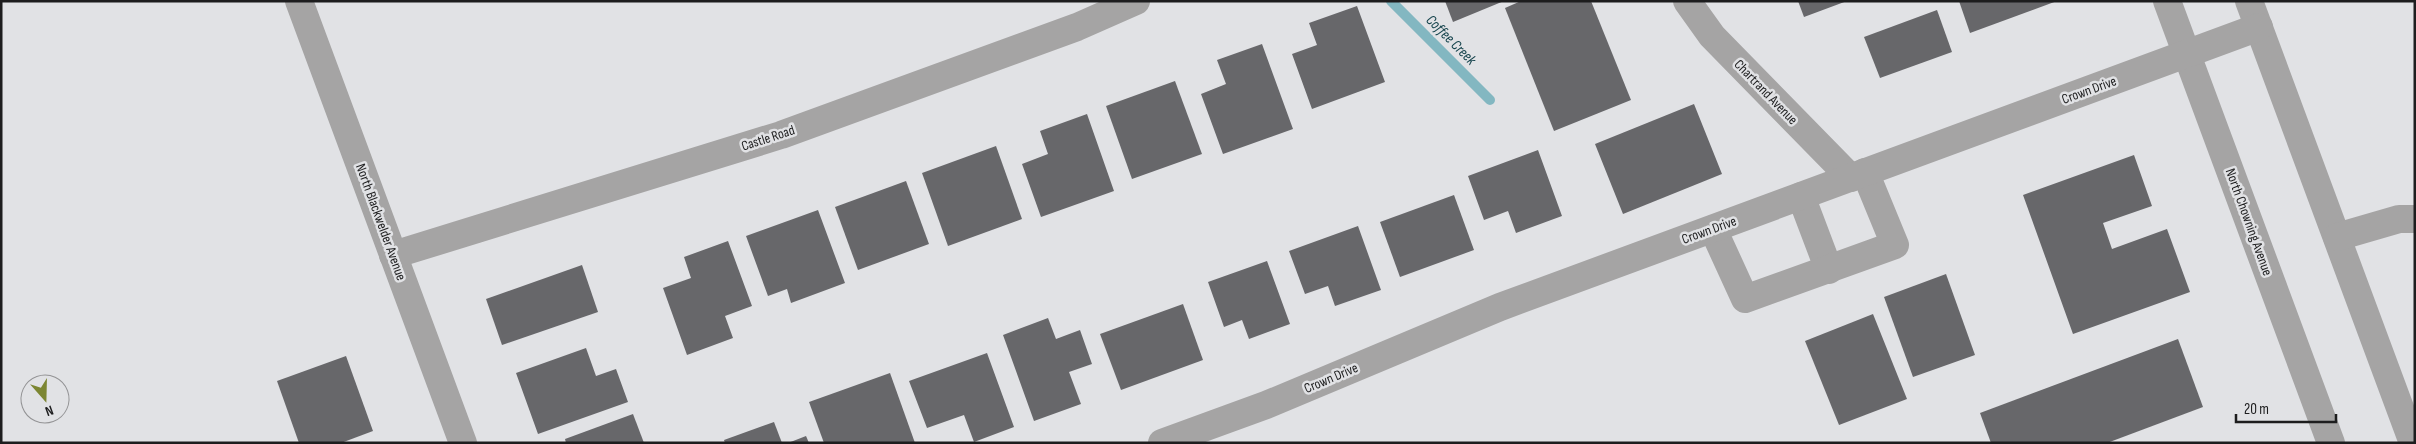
<svg xmlns="http://www.w3.org/2000/svg" width="2416" height="444" viewBox="0 0 2416 444" font-family="'Sofia Sans Condensed',sans-serif">
<style>
.lines{fill:none;stroke-linecap:round;stroke-linejoin:round}
.stream{stroke:#83b7c1;stroke-width:10}
.building{fill:#67676a}
.minor{stroke:#a5a4a4;stroke-width:28}
.labels{text-anchor:middle;dominant-baseline:central;stroke-width:5;stroke-linejoin:round;paint-order:stroke}
.street-label{font-size:14px;fill:#1d1d1e;stroke:#e1e2e5}
.water-label{font-size:15px;font-style:italic;fill:#16444d;stroke:#e1e2e5}
</style>
<rect width="100%" height="100%" fill="#e1e2e5"/>
<g class="lines">
<path class="stream" d="M 1391,1 L 1490,100"/>
</g>
<g class="building">
<path d="M 1445,1 L 1504,1 L 1453,22 Z"/>
<path d="M 1521,1 L 1591,1 L 1631,100 L 1554,131 L 1505,8 Z"/>
<path d="M 1798,1 L 1847,1 L 1804,17 Z"/>
<path d="M 1959,1 L 2057,1 L 1970,33 Z"/>
<path d="M 1357,6 L 1385,82 L 1312,109 L 1292,54 L 1317,45 L 1309,23 Z"/>
<path d="M 1937,10 L 1952,52 L 1880,78 L 1864,37 Z"/>
<path d="M 1262,44 L 1293,129 L 1223,154 L 1201,94 L 1226,84 L 1217,60 Z"/>
<path d="M 1175,81 L 1202,154 L 1132,179 L 1106,106 Z"/>
<path d="M 1694,104 L 1722,174 L 1623,214 L 1595,144 Z"/>
<path d="M 1087,114 L 1114,191 L 1041,217 L 1022,164 L 1048,154 L 1040,131 Z"/>
<path d="M 996,146 L 1022,219 L 948,246 L 922,173 Z"/>
<path d="M 1538,150 L 1562,216 L 1516,233 L 1508,211 L 1484,220 L 1468,176 Z"/>
<path d="M 2134,155 L 2152,206 L 2103,223 L 2112,249 L 2167,229 L 2190,292 L 2073,334 L 2023,195 Z"/>
<path d="M 906,181 L 929,244 L 858,270 L 835,207 Z"/>
<path d="M 1454,195 L 1474,250 L 1400,277 L 1380,222 Z"/>
<path d="M 818,210 L 845,283 L 791,303 L 787,289 L 768,296 L 746,236 Z"/>
<path d="M 1358,226 L 1381,290 L 1335,306 L 1328,286 L 1305,294 L 1289,251 Z"/>
<path d="M 728,241 L 752,306 L 725,316 L 733,338 L 687,355 L 663,288 L 691,278 L 684,257 Z"/>
<path d="M 1267,261 L 1290,324 L 1249,339 L 1242,320 L 1224,327 L 1208,282 Z"/>
<path d="M 582,265 L 598,312 L 502,345 L 486,299 Z"/>
<path d="M 1946,274 L 1975,355 L 1913,377 L 1884,297 Z"/>
<path d="M 1183,304 L 1203,360 L 1121,390 L 1100,334 Z"/>
<path d="M 1873,314 L 1907,399 L 1839,425 L 1805,341 Z"/>
<path d="M 1048,318 L 1056,339 L 1080,330 L 1092,364 L 1069,372 L 1081,404 L 1034,421 L 1003,335 Z"/>
<path d="M 2178,339 L 2203,407 L 2107,443 L 1991,443 L 1980,413 Z"/>
<path d="M 586,348 L 596,376 L 616,369 L 628,402 L 538,434 L 516,373 Z"/>
<path d="M 987,353 L 1014,427 L 974,442 L 964,415 L 927,428 L 909,381 Z"/>
<path d="M 346,356 L 373,431 L 341,443 L 299,443 L 277,381 Z"/>
<path d="M 890,373 L 915,443 L 824,443 L 809,402 Z"/>
<path d="M 633,414 L 644,443 L 566,443 L 565,439 Z"/>
<path d="M 774,422 L 782,443 L 725,443 L 724,440 Z"/>
<path d="M 806,436 L 809,443 L 788,443 Z"/>
</g>
<g class="lines">
<g class="minor">
<path d="M 299,1 L 463,443"/>
<path d="M 1687,1 L 1712,36 L 1851,178"/>
<path d="M 2167,1 L 2331,443"/>
<path d="M 2249,1 L 2413,443"/>
<path d="M 1801,196 L 1829,270"/>
<path d="M 1713,229 L 1745,299 L 1895,245 L 1865,172"/>
<path d="M 2337,237 L 2399,219 L 2415,219"/>
<path d="M 393,255 L 781,135 L 1077,27 L 1136,1"/>
<path d="M 1162,443 L 1266,405 L 1500,307 L 2259,27"/>
</g>
</g>
<g class="labels">
<g class="street-label">
<text transform="translate(2089 90) rotate(-20)">Crown Drive</text>
<text transform="translate(1766 92) rotate(46)">Chartrand Avenue</text>
<text transform="translate(768 138) rotate(-18)">Castle Road</text>
<text transform="translate(381 222) rotate(70)">North Blackwelder Avenue</text>
<text transform="translate(2249 222) rotate(70)">North Chowning Avenue</text>
<text transform="translate(1709 230) rotate(-20)">Crown Drive</text>
<text transform="translate(1331 378) rotate(-23)">Crown Drive</text>
</g>
<g class="water-label">
<text transform="translate(1451 40) rotate(45)">Coffee Creek</text>
</g>
</g>
<rect width="2416" height="444" fill="none" stroke="#1d1d1e" stroke-width="5"/>
<g transform="translate(45 399) rotate(160)"><circle r="24" fill="#e1e2e5" stroke="#939395"/>
<path d="M0-4L9 19L0 12L-9 19Z" fill="#7c8632"/>
<text y="-8" font-size="14" font-weight="bold" text-anchor="middle" fill="#1d1d1e">N</text>
</g>
<path d="M2236 414v8h100v-8" fill="none" stroke="#1d1d1e" stroke-width="2.5"/>
<text x="2244" y="414" font-size="15" fill="#1d1d1e" stroke="#e1e2e5" stroke-width="4" paint-order="stroke">20 m</text>
</svg>
